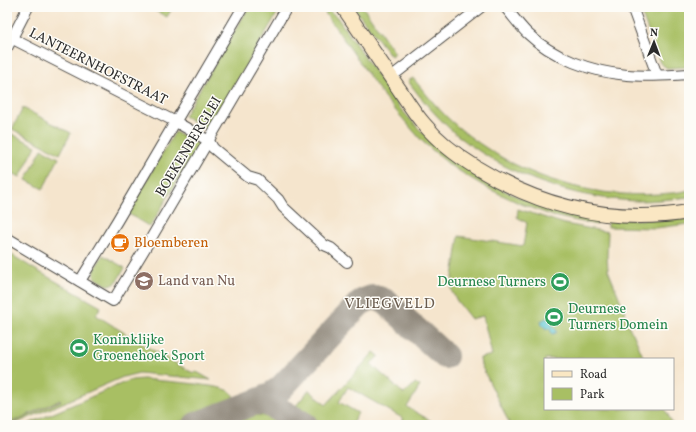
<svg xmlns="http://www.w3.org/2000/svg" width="696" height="432" viewBox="0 0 696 432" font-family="Vollkorn,serif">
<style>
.green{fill:#a8bf64;stroke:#6a7548}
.water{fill:#5ac6d2;stroke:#42787e}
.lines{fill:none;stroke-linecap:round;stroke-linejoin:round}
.taxiway{stroke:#90887c;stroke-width:26}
.street-casing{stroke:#494743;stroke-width:12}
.secondary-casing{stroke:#494743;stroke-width:16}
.street{stroke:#fff;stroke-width:10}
.secondary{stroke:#fae7c3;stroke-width:14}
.labels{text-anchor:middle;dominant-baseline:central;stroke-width:3;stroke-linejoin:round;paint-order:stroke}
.street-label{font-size:14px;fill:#2b2b2b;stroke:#fdfcf7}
.food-label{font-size:14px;fill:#c56008;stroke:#fdfcf7;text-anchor:start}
.education-label{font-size:14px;fill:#785e54;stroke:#fdfcf7;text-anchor:start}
.leisure-label{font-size:14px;fill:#27864d;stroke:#fdfcf7;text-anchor:start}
.neighbourhood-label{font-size:15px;letter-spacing:1px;fill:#695b4d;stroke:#fdfcf7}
</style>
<rect width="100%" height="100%" fill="#fdfcf7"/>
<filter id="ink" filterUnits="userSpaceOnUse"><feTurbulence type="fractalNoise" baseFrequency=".025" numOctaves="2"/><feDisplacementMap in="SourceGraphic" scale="8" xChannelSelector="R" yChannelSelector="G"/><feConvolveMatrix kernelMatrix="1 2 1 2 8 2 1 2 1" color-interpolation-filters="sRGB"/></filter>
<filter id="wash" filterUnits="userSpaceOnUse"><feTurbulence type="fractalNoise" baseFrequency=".012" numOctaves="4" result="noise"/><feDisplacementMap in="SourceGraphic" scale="16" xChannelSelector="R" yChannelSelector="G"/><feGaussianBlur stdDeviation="0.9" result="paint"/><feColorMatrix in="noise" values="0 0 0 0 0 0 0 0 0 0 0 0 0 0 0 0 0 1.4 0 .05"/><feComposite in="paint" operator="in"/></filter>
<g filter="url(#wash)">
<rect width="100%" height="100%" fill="#f5e5cd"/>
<g class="green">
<path d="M 148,7 L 173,7 L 167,17 Z"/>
<path d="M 249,7 L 281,7 L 208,130 L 184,116 Z"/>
<path d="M 321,7 L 324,7 L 337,17 L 400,108 L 419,129 L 444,151 L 481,178 L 505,191 L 525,200 L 597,219 L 597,225 L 553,216 L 519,203 L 487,188 L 451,166 L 422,141 L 384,97 Z"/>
<path d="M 353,7 L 363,7 L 395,53 L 391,56 Z"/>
<path d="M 639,7 L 689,7 L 689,67 L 667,68 L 660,63 Z"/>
<path d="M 413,78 C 427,95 441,113 458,127 C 514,174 586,199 659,194 C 669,193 679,193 689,190 L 689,197 C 672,199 654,201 637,201 C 581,199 526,182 479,151 C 470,145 461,138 452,131 C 436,116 421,99 408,81 Z"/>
<path d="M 23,108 L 71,133 L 60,154 L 12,129 Z"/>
<path d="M 175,132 L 199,145 L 150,227 L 127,213 Z"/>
<path d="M 10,133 L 36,146 L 20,177 L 7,170 L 7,140 Z"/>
<path d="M 42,149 L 59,158 L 43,189 L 26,180 Z"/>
<path d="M 518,209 L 565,224 L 608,232 L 607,256 L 608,270 L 625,312 L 624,314 L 631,331 L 633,333 L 644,359 L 545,359 L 545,409 L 665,409 L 673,425 L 510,425 L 504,412 L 481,365 L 480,358 L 492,355 L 483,316 L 471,319 L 457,301 L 451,290 L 459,236 L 523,246 L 527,223 L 517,217 Z"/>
<path d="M 689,219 L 689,224 L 656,228 L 608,227 L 608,220 Z"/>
<path d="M 7,252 L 36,270 L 101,307 L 96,315 L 139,342 L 189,371 L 194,373 L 195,371 L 211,380 L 139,373 L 123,377 L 12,425 L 8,425 L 61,401 L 60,400 L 7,424 Z"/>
<path d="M 103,255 L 125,268 L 115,284 L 107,285 L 94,277 L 95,268 Z"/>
<path d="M 374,352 L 379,356 L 371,364 L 404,394 L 415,383 L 420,386 L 407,407 L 438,425 L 408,425 L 402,421 L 404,419 L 348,387 L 339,402 L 358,413 L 351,425 L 324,425 L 294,408 L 309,390 L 326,405 Z"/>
<path d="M 143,379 C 161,381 179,382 196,384 C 206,386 216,386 224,389 C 233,391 237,397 228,403 L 171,425 L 26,425 L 123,383 L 132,380 Z"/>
<path d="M 249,415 C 263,414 274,418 286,425 L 224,425 Z"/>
</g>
<path class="water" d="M 546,318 L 551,319 L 553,326 L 557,331 L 556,333 L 552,334 L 550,329 L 545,328 L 542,325 L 541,321 Z"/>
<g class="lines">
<g class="taxiway">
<path d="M 254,403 L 261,402 L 267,403 L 305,425"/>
<path d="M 196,425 L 266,398 L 280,389 L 360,303 C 371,297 375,296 386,302 L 445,356"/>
</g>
</g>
</g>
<g filter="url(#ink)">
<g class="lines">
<defs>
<g id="street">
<path d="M 505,7 C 512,15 519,25 527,33 C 553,58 592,72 627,75 C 648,77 669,75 689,74"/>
<path d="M 632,7 L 657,75"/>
<path d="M 7,36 L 176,122 L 209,141 L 213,148 L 248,177 L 258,180 L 278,199 L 283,207 L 324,245 L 331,248 L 347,262"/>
<path d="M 7,48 L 28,7"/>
<path d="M 391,77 L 481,7"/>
<path d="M 7,238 L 113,301 L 150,240 L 287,7"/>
<path d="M 80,281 L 117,221 L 243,7"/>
</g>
<path id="secondary" d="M 343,7 C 362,34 380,62 399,89 C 407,101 415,114 424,124 C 438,141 459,157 477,168 C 542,208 614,224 689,212"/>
</defs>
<use href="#street" class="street-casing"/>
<use href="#secondary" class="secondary-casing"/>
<use href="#street" class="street"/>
<use href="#secondary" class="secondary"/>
</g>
</g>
<defs>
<symbol id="cafe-disc" viewBox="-11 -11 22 22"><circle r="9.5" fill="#e8710a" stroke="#fdfcf7"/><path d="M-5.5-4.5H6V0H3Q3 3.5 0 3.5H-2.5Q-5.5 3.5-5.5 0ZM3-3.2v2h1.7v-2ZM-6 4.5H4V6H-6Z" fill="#fff"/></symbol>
<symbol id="school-disc" viewBox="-11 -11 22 22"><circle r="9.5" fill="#8d6e63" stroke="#fdfcf7"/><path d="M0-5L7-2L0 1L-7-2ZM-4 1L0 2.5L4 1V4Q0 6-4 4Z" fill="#fff"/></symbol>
<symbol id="stadium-disc" viewBox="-11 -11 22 22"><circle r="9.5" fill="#2e9e5b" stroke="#fdfcf7"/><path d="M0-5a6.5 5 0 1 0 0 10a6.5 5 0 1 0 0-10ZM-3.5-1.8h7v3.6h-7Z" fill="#fff"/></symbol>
</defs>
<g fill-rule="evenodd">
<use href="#cafe-disc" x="109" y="232" width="22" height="22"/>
<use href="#school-disc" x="133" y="270" width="22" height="22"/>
<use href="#stadium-disc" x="549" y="271" width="22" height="22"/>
<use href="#stadium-disc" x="543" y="306" width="22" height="22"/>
<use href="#stadium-disc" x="68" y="337" width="22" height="22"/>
</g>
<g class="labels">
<g class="street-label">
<text transform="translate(98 67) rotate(27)">LANTEERNHOFSTRAAT</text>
<text transform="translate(189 147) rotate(-59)">BOEKENBERGLEI</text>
</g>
<g class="food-label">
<text x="134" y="243">Bloemberen</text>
</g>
<g class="education-label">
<text x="158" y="281">Land van Nu</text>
</g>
<g class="leisure-label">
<text x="546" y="282" text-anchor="end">Deurnese Turners</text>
<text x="568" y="309">Deurnese<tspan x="568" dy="16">Turners Domein</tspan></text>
<text x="93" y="340">Koninklijke<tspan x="93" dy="16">Groenehoek Sport</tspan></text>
</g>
<g class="neighbourhood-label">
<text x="390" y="304">VLIEGVELD</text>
</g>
</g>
<rect width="696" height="432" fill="none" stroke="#fdfcf7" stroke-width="24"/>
<rect x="544" y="358" width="130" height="52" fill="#fdfcf7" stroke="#a9a8a5"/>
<rect x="552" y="371" width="20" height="6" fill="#fae7c3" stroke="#a9a8a5"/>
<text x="580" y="378" font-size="12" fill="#2b2b2b">Road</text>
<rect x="552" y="388" width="20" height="12" fill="#a8bf64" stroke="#a9a8a5"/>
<text x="580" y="398" font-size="12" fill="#2b2b2b">Park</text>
<g transform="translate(654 42) rotate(1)" stroke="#fdfcf7" stroke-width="3" paint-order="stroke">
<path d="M0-3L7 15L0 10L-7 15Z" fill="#2b2b2b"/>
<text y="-6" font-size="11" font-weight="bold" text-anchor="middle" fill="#2b2b2b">N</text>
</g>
</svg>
